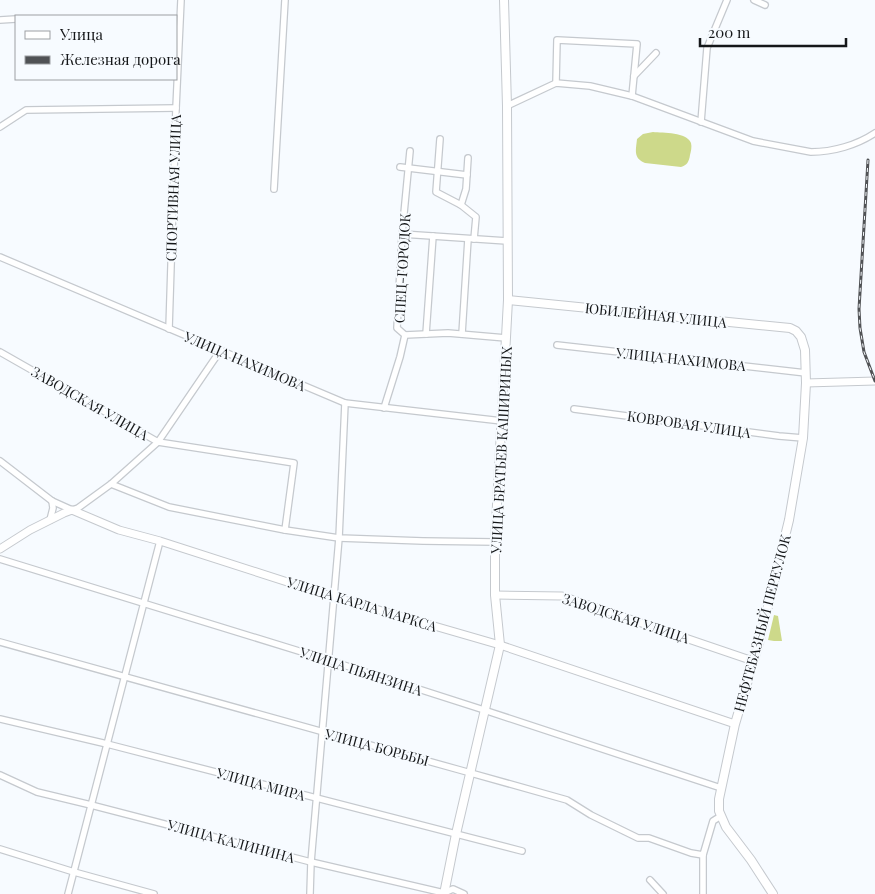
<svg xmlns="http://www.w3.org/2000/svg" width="875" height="894" viewBox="0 0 875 894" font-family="'Playfair Display',serif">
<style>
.green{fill:#cdd98a}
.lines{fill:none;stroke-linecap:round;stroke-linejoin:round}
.minor-casing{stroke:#c5c9ce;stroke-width:8}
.tertiary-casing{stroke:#c5c9ce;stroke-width:9}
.secondary-casing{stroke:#c5c9ce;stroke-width:10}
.minor{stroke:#fff;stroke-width:5.5}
.tertiary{stroke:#fff;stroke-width:7}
.secondary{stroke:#fff;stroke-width:8}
.rail-casing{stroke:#505255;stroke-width:3}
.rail{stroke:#f7fbff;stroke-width:1;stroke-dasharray:4;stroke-linecap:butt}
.labels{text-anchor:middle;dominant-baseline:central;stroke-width:4;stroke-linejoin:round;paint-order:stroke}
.street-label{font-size:14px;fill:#151719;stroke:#f7fbff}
</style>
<rect width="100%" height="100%" fill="#f7fbff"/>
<g class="green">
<path d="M 653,132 C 663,133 687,132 691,143 C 692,147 691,151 690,155 C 689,162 687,165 681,167 L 645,163 C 633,158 636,150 637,139 L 643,134 Z"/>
<path d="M 774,615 L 778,616 L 782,641 L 774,641 L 768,640 Z"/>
</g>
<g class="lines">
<defs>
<g id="minor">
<path d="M 754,0 L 765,5"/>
<path d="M 0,20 L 16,19"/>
<path d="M 634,76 L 656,53"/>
<path d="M 556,83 L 557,40 L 637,44 L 632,96"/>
<path d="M 507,106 L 556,83 L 590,86 L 632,96 L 753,141 L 811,152 C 833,152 857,145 875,133"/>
<path d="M 701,122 L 707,48 L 727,0"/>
<path d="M 0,127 L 26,110 L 176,108"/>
<path d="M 440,139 L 436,192 L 461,205 L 476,217 L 474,239"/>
<path d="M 400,167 L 467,175"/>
<path d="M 274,189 L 285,0"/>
<path d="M 461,205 L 466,189 L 468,158"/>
<path d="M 402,234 L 507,241"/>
<path d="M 0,257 L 345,403 L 502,421"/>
<path d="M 169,329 L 176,108 L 181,0"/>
<path d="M 426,334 L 433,236"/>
<path d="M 462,334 L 468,239"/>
<path d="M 405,335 L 448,333 L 506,338"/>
<path d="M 557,345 L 806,373"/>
<path d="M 0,352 L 158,442 L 294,463 L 285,530"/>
<path d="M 384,408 L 400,357 L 405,335 L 397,328 L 402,234 L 410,151"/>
<path d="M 574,409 L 779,436 L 803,438"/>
<path d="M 0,461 L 52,501 L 72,510 L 78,508 L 111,484 L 158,442 L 220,351"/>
<path d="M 111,484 L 169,507 L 285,530 L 339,538 L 423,541 L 495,542"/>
<path d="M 50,520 L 53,508 L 52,501"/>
<path d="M 0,559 L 328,660 L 484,710 L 721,788"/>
<path d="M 0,642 L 460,770 L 567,800 L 591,815 L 638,838 L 649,838 L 691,853 L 703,855 L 713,821 L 721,816"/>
<path d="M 0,719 L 107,744 L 522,851"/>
<path d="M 0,775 L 37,792 L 91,805 L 311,862 L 444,893 L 453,889 L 464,894"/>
<path d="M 0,849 L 74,872 L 154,894"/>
<path d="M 650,880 L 663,894"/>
<path d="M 68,894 L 160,541"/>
<path d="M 310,894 L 311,862 L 339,538 L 345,403"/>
<path d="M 703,894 L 703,855"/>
</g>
<g id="tertiary">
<path d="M 806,383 L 875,381"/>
<path d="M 0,549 L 30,530 L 64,513 L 72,510 L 119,530 L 160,541 L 334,597 L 500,645 L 735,724"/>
<path d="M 495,595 L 562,596 L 753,661"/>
</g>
<g id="secondary">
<path d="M 508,300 L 790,328 L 796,331 L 801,337 L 805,350 L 806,383 L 803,438 L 789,520 L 759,643 L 735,724 L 719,799 L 719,811 L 726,827 L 751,860 L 773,894"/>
<path d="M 444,894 L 456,834 L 500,645 L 495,595 L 495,542 L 508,300 L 507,106 L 504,0"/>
</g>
</defs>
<use href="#minor" class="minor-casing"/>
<use href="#tertiary" class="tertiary-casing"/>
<use href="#secondary" class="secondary-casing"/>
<use href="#minor" class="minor"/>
<use href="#tertiary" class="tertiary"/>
<use href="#secondary" class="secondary"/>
<defs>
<path id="rail" d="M 868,160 L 859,309 L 860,328 L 864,352 L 875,381"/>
</defs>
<use href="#rail" class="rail-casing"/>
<use href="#rail" class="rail"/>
</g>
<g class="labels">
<g class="street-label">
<text transform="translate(173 188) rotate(-88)">СПОРТИВНАЯ УЛИЦА</text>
<text transform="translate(402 268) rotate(-87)">СПЕЦ-ГОРОДОК</text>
<text transform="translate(656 315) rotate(6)">ЮБИЛЕЙНАЯ УЛИЦА</text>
<text transform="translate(681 359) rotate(6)">УЛИЦА НАХИМОВА</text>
<text transform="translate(245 361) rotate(23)">УЛИЦА НАХИМОВА</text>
<text transform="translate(90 403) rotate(30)">ЗАВОДСКАЯ УЛИЦА</text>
<text transform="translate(689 424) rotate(8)">КОВРОВАЯ УЛИЦА</text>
<text transform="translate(501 450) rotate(-87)">УЛИЦА БРАТЬЕВ КАШИРИНЫХ</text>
<text transform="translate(362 604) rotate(17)">УЛИЦА КАРЛА МАРКСА</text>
<text transform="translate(626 618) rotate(18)">ЗАВОДСКАЯ УЛИЦА</text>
<text transform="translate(762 623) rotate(-75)">НЕФТЕБАЗНЫЙ ПЕРЕУЛОК</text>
<text transform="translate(361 671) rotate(18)">УЛИЦА ПЬЯНЗИНА</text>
<text transform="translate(377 747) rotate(15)">УЛИЦА БОРЬБЫ</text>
<text transform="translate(261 784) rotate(15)">УЛИЦА МИРА</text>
<text transform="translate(231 841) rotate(15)">УЛИЦА КАЛИНИНА</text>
</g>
</g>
<rect x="15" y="15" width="162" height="65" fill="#f7fbff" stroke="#9da0a3"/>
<rect x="25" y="31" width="25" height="8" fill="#ffffff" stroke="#9da0a3"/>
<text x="60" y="40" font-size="15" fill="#151719">Улица</text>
<rect x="25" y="56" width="25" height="8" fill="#505255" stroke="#9da0a3"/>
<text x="60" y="65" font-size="15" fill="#151719">Железная дорога</text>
<path d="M700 38v8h146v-8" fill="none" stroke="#151719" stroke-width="2.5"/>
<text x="708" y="38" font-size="15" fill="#151719" stroke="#f7fbff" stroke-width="4" paint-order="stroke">200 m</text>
</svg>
